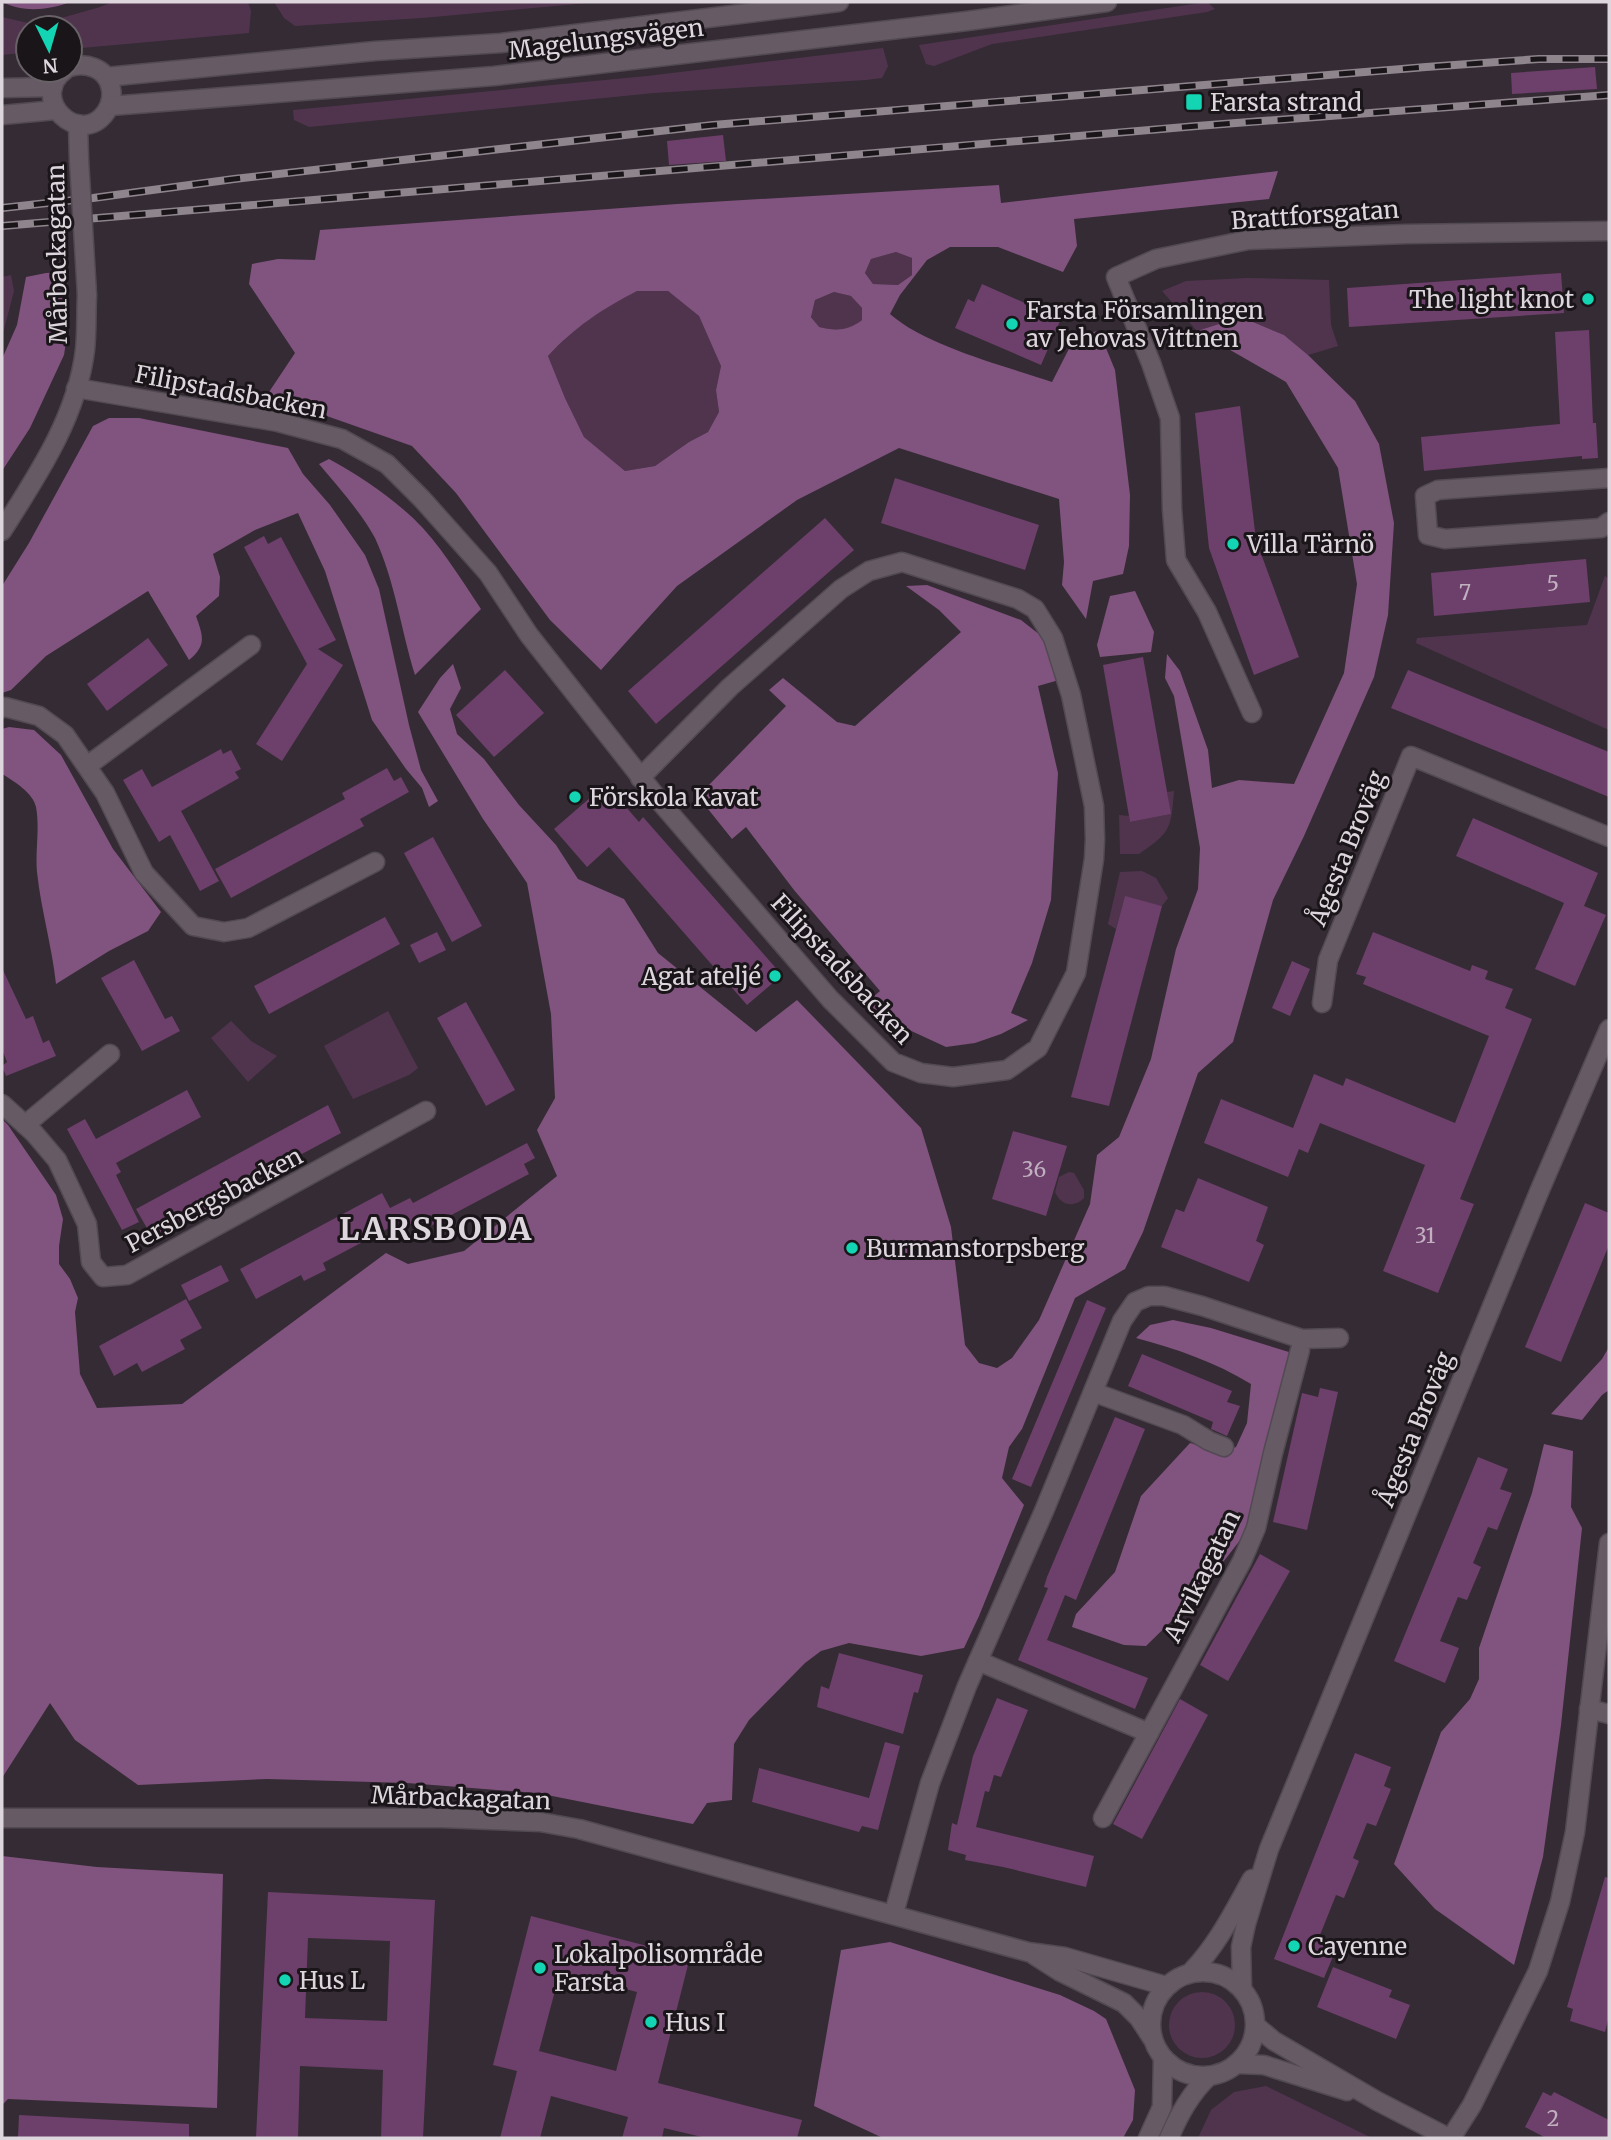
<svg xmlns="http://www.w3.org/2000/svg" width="1611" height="2140" viewBox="0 0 1611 2140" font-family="Merriweather,serif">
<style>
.green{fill:#50344e}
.forest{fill:#81537f;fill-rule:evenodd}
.building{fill:#6d3f6b;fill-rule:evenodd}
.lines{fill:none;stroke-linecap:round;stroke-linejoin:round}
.street-casing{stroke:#524a52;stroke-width:21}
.secondary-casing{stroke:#524a52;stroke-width:21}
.street{stroke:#665a65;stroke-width:18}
.secondary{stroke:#665a65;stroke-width:18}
.rail-casing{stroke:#8e858d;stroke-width:8}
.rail{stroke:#1a1519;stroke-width:5;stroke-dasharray:16;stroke-linecap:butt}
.street-bridge-casing{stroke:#524a52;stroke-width:21;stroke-linecap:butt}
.street-bridge{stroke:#665a65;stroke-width:18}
.poi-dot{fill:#14d5b3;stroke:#1a1519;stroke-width:2.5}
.labels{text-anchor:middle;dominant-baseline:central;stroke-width:6;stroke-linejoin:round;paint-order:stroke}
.number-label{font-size:21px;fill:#c1b0c0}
.street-label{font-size:24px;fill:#ddd6dd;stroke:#1a1519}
.poi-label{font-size:24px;fill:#ddd6dd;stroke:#1a1519;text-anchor:start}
.district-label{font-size:32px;font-weight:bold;letter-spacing:2px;fill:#ddd6dd;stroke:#1a1519}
</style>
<rect width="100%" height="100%" fill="#352b34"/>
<g class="green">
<path d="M 112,2 L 248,2 L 251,11 L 249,33 L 70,49 L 70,28 L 28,28 L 28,52 L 2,55 L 2,17 L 37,25 L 100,7 Z"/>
<path d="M 274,2 L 599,2 L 422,18 L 295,26 L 284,18 Z"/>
<path d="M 1207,2 L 1215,9 L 1207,12 L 992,44 L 934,66 L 926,64 L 919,45 Z"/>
<path d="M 883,48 L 888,66 L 882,78 L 866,80 L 654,93 L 309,127 L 294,120 L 293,110 L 647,76 Z"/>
<path d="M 896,252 L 912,258 L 912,275 L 898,285 L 873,284 L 865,273 L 871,259 Z"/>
<path d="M 11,275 L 14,291 L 2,337 L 2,277 Z"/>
<path d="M 1247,278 L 1329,280 L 1331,325 L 1338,346 L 1308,355 L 1284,335 L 1241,317 L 1197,331 L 1162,291 L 1186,281 Z"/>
<path d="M 637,291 L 668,291 L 699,316 L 721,366 L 716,390 L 719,412 L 708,432 L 689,442 L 655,466 L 625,471 L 584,437 L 565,398 L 548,356 C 577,326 599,310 637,291 Z"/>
<path d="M 834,292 L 851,296 L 862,308 L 862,320 C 848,331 835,331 818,327 L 811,316 L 815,300 Z"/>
<path d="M 1605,576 L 1609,579 L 1609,730 L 1416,643 L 1417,638 L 1587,625 Z"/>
<path d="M 1174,791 C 1171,829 1171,832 1139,854 L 1120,854 L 1119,815 L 1129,816 L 1130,822 L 1170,814 L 1167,792 Z"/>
<path d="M 1142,871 L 1156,878 L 1168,898 L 1162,906 L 1125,897 L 1116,929 L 1108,924 L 1120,872 Z"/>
<path d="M 388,1011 L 418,1068 L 409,1075 L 353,1099 L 324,1046 Z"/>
<path d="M 231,1021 L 251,1041 L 277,1056 L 248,1082 L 211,1038 Z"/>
<path d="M 1069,1172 L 1074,1173 L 1084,1190 L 1084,1198 C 1074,1208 1061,1206 1055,1192 L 1059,1177 Z"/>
<circle cx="1202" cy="2025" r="33"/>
<path d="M 1266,2086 L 1372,2138 L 1198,2138 L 1211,2110 L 1234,2092 Z"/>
</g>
<g class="forest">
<path d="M 2,2 L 71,2 C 47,10 25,13 2,2 Z"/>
<path d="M 1278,171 L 1269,199 L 1074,219 L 1077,246 L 1063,272 L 998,247 L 950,247 L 927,260 L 900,295 L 890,314 C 926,346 1005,366 1052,382 L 1076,335 L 1099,331 L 1115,370 L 1130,495 L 1129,546 L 1123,574 L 1093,581 L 1086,619 L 1062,585 L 1064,562 L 1059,499 L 899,448 L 797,500 L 677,586 L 601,670 L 550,620 L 456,493 L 412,446 L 267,395 L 295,353 L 249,284 L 252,264 L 278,259 L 315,260 L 320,230 L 677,204 L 999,185 L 1001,203 ZM 896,252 L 912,258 L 912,275 L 898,285 L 873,284 L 865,273 L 871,259 ZM 637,291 L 668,291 L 699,316 L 721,366 L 716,390 L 719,412 L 708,432 L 689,442 L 655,466 L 625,471 L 584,437 L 565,398 L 548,356 C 575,327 602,309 637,291 ZM 834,292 L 851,296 L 862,308 L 862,320 C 848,331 835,331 819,327 L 811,317 L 815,300 Z"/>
<path d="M 67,272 L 68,329 L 64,355 L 30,428 L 2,471 L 2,359 L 17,325 L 26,277 L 46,273 Z"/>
<path d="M 1241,317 L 1284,335 L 1308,355 L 1355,401 L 1379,444 L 1394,523 L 1388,615 L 1374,677 L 1304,836 L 1273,900 L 1233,1042 L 1198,1073 L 1143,1232 L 1125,1269 L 1075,1298 L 1022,1429 L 1009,1447 L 1002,1478 L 1024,1505 L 979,1616 L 964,1648 L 921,1656 L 849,1643 L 821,1651 L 805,1663 L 749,1720 L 734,1744 L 732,1800 L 707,1803 L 693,1824 L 537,1793 L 407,1783 L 267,1779 L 138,1785 L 75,1740 L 50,1703 L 2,1778 L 2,1119 L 8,1125 L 56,1195 L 63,1219 L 59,1246 L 59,1264 L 70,1279 L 78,1298 L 75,1312 L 80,1374 L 97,1408 L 182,1404 L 386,1253 L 408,1264 L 464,1251 L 557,1176 L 537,1130 L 555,1098 L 551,1014 L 527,883 L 483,819 L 418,712 L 440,678 L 453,664 L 461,688 L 450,709 L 457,734 L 484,759 L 519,805 L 556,845 L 578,879 L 624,899 L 658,953 L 756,1032 L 797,1000 L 921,1128 L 951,1227 L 965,1345 L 979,1363 L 997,1368 L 1012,1358 L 1039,1320 L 1090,1204 L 1097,1155 L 1119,1137 L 1151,1059 L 1176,949 L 1198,889 L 1200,848 L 1174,696 L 1165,678 L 1167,654 L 1180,671 L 1208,750 L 1212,788 L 1239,780 L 1294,784 L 1344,673 L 1357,584 L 1338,468 L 1286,382 L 1197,331 Z"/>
<path d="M 109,418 L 139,418 L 288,448 L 303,474 L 330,505 L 365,555 L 379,589 L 409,725 L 421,770 L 438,801 L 429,807 L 422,788 L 406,769 L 372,720 L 325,571 L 298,513 L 255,530 L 213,554 L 220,577 L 219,596 L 196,616 C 203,636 207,645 189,660 L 148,591 L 46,656 L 11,690 L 2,693 L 2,586 L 29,543 L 93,426 Z"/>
<path d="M 329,459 C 359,475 388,495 413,518 C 440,544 460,578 481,609 L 415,675 C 401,630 395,581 375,538 C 363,515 336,484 319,464 Z"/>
<path d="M 927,585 L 1021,620 L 1044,638 L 1059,680 L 1038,686 L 1058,773 L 1051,900 L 1032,963 L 1011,1013 L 1028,1020 L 1001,1034 L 975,1043 L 946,1047 L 894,1023 L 866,1003 L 880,991 L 794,890 L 746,827 L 732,839 L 704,804 L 707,787 L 786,706 L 769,690 L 783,678 L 837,722 L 855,726 L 961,632 L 939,610 L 906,586 Z"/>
<path d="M 1135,591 L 1154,632 L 1151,652 L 1100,657 L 1097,645 L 1110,596 Z"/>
<path d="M 9,727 L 34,730 L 61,755 L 113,849 L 161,912 L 148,931 L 109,951 L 56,984 C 52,946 41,910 37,872 C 35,851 40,828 36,807 C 33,793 14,781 2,774 L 2,729 Z"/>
<path d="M 1173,1320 L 1211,1328 L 1289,1352 L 1262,1476 L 1248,1530 L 1196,1597 L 1146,1646 L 1124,1645 L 1072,1627 L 1076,1614 L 1115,1572 L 1141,1496 L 1190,1443 L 1223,1452 L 1236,1447 L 1247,1423 L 1251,1384 C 1215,1362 1177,1349 1136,1338 L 1150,1325 Z"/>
<path d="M 1609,1347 L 1609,1390 L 1602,1395 L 1582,1420 L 1551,1414 L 1602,1359 Z"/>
<path d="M 1544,1444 L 1573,1451 L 1571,1507 L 1582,1528 L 1561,1725 L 1543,1857 L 1514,1965 L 1435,1909 L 1394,1864 L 1441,1732 L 1470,1699 L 1479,1679 L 1479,1648 L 1532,1493 Z"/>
<path d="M 2,1856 L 97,1867 L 223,1874 L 217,2108 L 8,2099 L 2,2105 Z"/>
<path d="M 890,1942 L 1060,1995 L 1094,2011 L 1106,2019 L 1135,2090 L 1133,2120 L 1123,2138 L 883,2138 L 814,2106 L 841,1950 Z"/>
</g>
<g class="building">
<path d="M 1595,67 L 1597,89 L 1512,94 L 1511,73 Z"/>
<path d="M 723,135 L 726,161 L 669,165 L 667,141 Z"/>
<path d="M 1561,273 L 1564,313 L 1349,327 L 1347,288 Z"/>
<path d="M 982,284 L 1061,319 L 1041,365 L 955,328 L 968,299 L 974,302 Z"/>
<path d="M 1589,330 L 1593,423 L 1596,423 L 1598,458 L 1582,459 L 1582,456 L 1424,471 L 1421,437 L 1560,424 L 1555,332 Z"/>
<path d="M 1240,406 L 1256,540 L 1299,657 L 1254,675 L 1209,548 L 1195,413 Z"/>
<path d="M 895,478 L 1039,525 L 1025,570 L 881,523 Z"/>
<path d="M 825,518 L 854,550 L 656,724 L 628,691 Z"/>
<path d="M 264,536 L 268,544 L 281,537 L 336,640 L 318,649 L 343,665 L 282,761 L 256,744 L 307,664 L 244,547 Z"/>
<path d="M 1586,559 L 1590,602 L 1434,616 L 1431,573 Z"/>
<path d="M 148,638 L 168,665 L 107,711 L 87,684 Z"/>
<path d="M 1143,657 L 1171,814 L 1130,822 L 1103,665 Z"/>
<path d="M 505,670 L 544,713 L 494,757 L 456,715 Z"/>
<path d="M 1408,670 L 1609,752 L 1609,797 L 1391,708 Z"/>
<path d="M 221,749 L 223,754 L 231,750 L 241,769 L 235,772 L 239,778 L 181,811 L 219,881 L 200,891 L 170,835 L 159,842 L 123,780 L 142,769 L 152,787 Z"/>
<path d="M 387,768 L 394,781 L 401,777 L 409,792 L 360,819 L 364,826 L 231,898 L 215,869 L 345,799 L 342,793 Z"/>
<path d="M 606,784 L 639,822 L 643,817 L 782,975 L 747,1005 L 609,847 L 587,867 L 554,829 Z"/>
<path d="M 1473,818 L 1598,873 L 1584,906 L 1606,915 L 1575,986 L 1535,969 L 1564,903 L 1456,856 Z"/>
<path d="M 433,837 L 482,926 L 452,942 L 404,853 Z"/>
<path d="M 1125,896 L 1162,906 L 1109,1106 L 1071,1097 Z"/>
<path d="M 385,917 L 400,944 L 269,1014 L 254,986 Z"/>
<path d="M 437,932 L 446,950 L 419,963 L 410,945 Z"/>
<path d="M 1373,932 L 1470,971 L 1472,965 L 1488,971 L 1485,979 L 1513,989 L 1505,1008 L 1532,1019 L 1460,1199 L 1474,1204 L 1438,1293 L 1383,1271 L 1425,1165 L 1320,1123 L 1308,1153 L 1299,1149 L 1288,1177 L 1204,1143 L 1221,1099 L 1293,1128 L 1314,1074 L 1343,1086 L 1346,1078 L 1455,1123 L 1489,1036 L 1363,984 L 1366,977 L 1356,974 Z"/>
<path d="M 134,960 L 165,1019 L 172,1016 L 180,1031 L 142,1051 L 101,978 Z"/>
<path d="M 1292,961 L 1310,969 L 1290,1016 L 1272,1008 Z"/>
<path d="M 2,968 L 26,1019 L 33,1016 L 43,1043 L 49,1040 L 56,1056 L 6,1076 L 2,1066 L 7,1062 L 2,1049 Z"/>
<path d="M 466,1002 L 515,1090 L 486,1106 L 437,1018 Z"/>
<path d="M 187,1090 L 201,1117 L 116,1163 L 121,1172 L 116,1175 L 139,1222 L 122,1230 L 67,1129 L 85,1119 L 96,1139 Z"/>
<path d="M 328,1105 L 341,1133 L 233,1191 L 236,1195 L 185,1223 L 184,1222 L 159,1238 L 156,1233 L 152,1237 L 136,1209 Z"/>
<path d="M 1013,1131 L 1067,1146 L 1046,1216 L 992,1199 Z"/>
<path d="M 527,1143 L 535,1158 L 524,1164 L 529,1174 L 425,1229 L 419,1219 L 409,1225 L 406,1219 L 323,1263 L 326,1270 L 304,1281 L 301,1275 L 256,1299 L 240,1269 L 382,1193 L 390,1208 L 410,1198 L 413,1203 Z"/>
<path d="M 1198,1178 L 1268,1207 L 1256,1241 L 1264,1245 L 1249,1282 L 1161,1247 L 1176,1209 L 1184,1212 Z"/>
<path d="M 1585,1203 L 1609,1213 L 1609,1245 L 1561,1362 L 1525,1347 Z"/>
<path d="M 221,1265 L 229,1281 L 189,1301 L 181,1285 Z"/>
<path d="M 186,1299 L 202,1328 L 180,1340 L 185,1349 L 142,1372 L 137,1363 L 114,1376 L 99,1346 Z"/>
<path d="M 1087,1300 L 1106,1308 L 1031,1487 L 1012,1479 Z"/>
<path d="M 1142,1354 L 1232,1391 L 1227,1402 L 1240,1406 L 1227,1436 L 1211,1429 L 1213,1422 L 1128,1386 Z"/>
<path d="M 1320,1388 L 1338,1392 L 1307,1530 L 1273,1522 L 1302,1393 L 1318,1397 Z"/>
<path d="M 1115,1417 L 1145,1429 L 1076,1600 L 1065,1595 L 1047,1640 L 1148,1678 L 1135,1709 L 1018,1660 L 1048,1588 L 1044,1587 L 1047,1577 Z"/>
<path d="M 1478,1457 L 1508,1469 L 1500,1489 L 1512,1493 L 1497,1530 L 1488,1527 L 1473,1563 L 1481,1567 L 1467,1600 L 1458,1597 L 1440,1641 L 1459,1648 L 1445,1683 L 1394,1661 Z"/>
<path d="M 1260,1554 L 1290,1571 L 1228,1681 L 1200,1665 Z"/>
<path d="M 839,1653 L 923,1675 L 918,1693 L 914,1692 L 903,1734 L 817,1707 L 821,1686 L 829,1689 Z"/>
<path d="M 997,1698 L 1028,1710 L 1001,1777 L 994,1775 L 989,1792 L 985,1791 L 976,1827 L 1094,1856 L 1086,1887 L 1003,1867 L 965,1860 L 966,1855 L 948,1850 L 952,1823 L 957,1825 L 973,1756 Z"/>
<path d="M 1180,1699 L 1208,1715 L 1142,1839 L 1113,1824 Z"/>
<path d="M 885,1742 L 900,1746 L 878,1830 L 862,1826 L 859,1832 L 752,1802 L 759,1768 L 869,1798 Z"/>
<path d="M 1355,1753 L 1391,1767 L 1384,1786 L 1391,1789 L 1376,1826 L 1367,1823 L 1353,1858 L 1359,1861 L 1344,1898 L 1336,1895 L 1318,1940 L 1337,1947 L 1324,1978 L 1274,1959 Z"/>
<path d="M 1605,1877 L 1609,1878 L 1609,2016 L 1605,2032 L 1570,2021 L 1573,2009 L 1567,2007 Z"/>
<path d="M 268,1892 L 435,1900 L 423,2138 L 381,2138 L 383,2070 L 300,2066 L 298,2138 L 256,2138 ZM 308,1938 L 390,1941 L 387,2021 L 305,2018 Z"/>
<path d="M 531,1916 L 690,1957 L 658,2083 L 802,2120 L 797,2138 L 706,2138 L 664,2128 L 662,2138 L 622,2138 L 628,2117 L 551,2096 L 540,2138 L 500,2138 L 517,2071 L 493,2065 ZM 560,1972 L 637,1992 L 616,2071 L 539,2051 Z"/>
<path d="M 1333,1967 L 1392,1990 L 1389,1997 L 1410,2005 L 1396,2039 L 1317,2007 Z"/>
<path d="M 1543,2092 L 1551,2096 L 1554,2092 L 1609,2120 L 1609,2138 L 1546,2138 L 1525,2127 Z"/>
<path d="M 19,2115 L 189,2124 L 189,2138 L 18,2138 Z"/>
</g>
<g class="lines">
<defs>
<g id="street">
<path d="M 78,124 L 79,160"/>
<path d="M 76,388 L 278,422 L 342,439 L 387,464 L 422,499 L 488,573 L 529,635 L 662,804 L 830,999 L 893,1062 L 921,1073 L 953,1077 L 1007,1070 L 1038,1048 L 1076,973 L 1094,859 L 1095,839 L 1094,806 L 1071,695 L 1053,638 L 1035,609 L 1018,599 L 902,562 L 869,571 L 841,589 L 730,687 L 640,778"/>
<path d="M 1609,478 L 1438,490 L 1425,496 L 1428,535 L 1445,539 L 1601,528 L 1609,522"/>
<path d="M 2,531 C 37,476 77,417 85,350 C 87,332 86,313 87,295"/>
<path d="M 2,708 L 5,707 L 39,716 L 65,735 L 105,793 L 144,873 L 193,926 L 224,932 L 248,928 L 375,862"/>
<path d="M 1252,713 L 1207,612 L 1176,560 L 1172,509 L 1170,418 L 1151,363 L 1116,277 L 1156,259 L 1248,240 L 1406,234 L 1609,231"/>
<path d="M 87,766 L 251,645"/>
<path d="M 1322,1003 L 1328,960 L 1411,756 L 1609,837"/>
<path d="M 2,1104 L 34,1133 L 57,1160 L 87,1224 L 91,1262 L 103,1277 L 127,1275 L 426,1111"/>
<path d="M 25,1125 L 110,1054"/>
<path d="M 1093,1392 L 1183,1425 L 1209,1441 L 1224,1447"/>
<path d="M 978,1661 L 1149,1733"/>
<path d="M 1589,1709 L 1609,1714"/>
<path d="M 2,1818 L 442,1818 L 540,1822 L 579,1829 L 1028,1952 L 1065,1957 L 1166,1986"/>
<path d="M 1103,1818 L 1242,1561 L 1256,1528 L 1273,1453 L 1300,1350"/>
<path d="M 894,1913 L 930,1783 L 967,1686 L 1044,1511 L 1122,1321 L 1135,1302 L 1149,1296 L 1164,1296 L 1202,1306 L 1302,1339 L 1339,1338"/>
<path d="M 1034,1955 L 1059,1971 L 1124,2003 L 1139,2018 L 1152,2038"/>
<path d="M 1256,2026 L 1274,2041 L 1377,2101 L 1449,2138"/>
<path d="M 1238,2064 L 1264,2065 L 1347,2091"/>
<path d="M 1451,2138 L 1472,2105 L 1538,1971 L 1560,1902 L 1575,1832 L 1609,1543"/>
</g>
<g id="secondary">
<path d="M 65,70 C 27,98 80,149 106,112 C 111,104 113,94 110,85 C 105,68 86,62 70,67"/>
<path d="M 106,77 L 375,51 L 501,43 L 839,2"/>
<path d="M 2,88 L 53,87"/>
<path d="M 110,106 L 494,76 L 967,21 L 1107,2"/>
<path d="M 2,115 L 56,110"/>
<path d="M 1192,1971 C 1218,1944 1234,1911 1252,1879"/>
<circle cx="1203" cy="2024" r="52"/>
<path d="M 1242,1987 L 1241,1947 L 1246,1924 L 1269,1849 L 1539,1192 L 1609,1029"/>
<path d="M 1148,2138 L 1162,2107 L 1163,2058"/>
<path d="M 1169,2138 C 1179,2115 1190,2094 1209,2076"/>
</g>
</defs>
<use href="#street" class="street-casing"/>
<use href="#secondary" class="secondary-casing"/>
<use href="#street" class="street"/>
<use href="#secondary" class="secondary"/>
<defs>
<g id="rail">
<path d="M 2,208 L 93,198 L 234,179 L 713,125 L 1426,67 L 1539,59 L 1609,59"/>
<path d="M 2,226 L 1197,126 L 1609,95"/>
</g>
</defs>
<use href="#rail" class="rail-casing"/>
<use href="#rail" class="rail"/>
<defs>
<path id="street-bridge" d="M 79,160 L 87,295"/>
</defs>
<use href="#street-bridge" class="street-bridge-casing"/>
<use href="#street-bridge" class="street-bridge"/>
</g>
<g class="poi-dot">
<rect x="1185" y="93" width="18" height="18" rx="3.5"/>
<circle cx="1588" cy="299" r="7"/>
<circle cx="1012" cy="324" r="7"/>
<circle cx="1233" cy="544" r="7"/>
<circle cx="575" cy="797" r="7"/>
<circle cx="775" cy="976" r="7"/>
<circle cx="852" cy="1248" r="7"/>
<circle cx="1294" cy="1946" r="7"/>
<circle cx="540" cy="1968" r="7"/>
<circle cx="285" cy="1980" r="7"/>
<circle cx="651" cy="2022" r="7"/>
</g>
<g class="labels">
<g class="number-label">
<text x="1553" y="583">5</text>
<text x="1465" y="592">7</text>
<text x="1034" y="1169">36</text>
<text x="1425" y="1235">31</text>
<text x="1553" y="2118">2</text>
</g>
<g class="street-label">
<text transform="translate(606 39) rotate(-7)">Magelungsvägen</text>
<text transform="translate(1315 215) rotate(-4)">Brattforsgatan</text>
<text transform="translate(57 254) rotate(-91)">Mårbackagatan</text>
<text transform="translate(231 392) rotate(11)">Filipstadsbacken</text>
<text transform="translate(1347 848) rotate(-68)">Ågesta Broväg</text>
<text transform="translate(842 969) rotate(47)">Filipstadsbacken</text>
<text transform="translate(214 1200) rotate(-28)">Persbergsbacken</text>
<text transform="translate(1415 1429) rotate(-68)">Ågesta Broväg</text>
<text transform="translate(1202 1576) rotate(-64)">Arvikagatan</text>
<text transform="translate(461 1798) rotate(2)">Mårbackagatan</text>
</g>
<g class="poi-label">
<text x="1210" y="102">Farsta strand</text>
<text x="1574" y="299" text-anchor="end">The light knot</text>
<text x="1026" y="310">Farsta Församlingen<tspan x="1026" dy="28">av Jehovas Vittnen</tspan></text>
<text x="1247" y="544">Villa Tärnö</text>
<text x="589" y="797">Förskola Kavat</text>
<text x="761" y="976" text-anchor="end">Agat ateljé</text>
<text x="866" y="1248">Burmanstorpsberg</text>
<text x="1308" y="1946">Cayenne</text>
<text x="554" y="1954">Lokalpolisområde<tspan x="554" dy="28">Farsta</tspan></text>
<text x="299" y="1980">Hus L</text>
<text x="665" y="2022">Hus I</text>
</g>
<g class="district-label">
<text x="436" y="1229">LARSBODA</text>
</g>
</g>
<rect width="1611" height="2140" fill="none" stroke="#ddd6dd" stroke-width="7"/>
<g transform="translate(49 49) rotate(175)"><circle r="33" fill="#1a1519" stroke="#686267" stroke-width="2"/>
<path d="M0-5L12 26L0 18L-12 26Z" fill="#14d5b3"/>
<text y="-10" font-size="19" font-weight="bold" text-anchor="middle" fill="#ddd6dd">N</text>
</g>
</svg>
